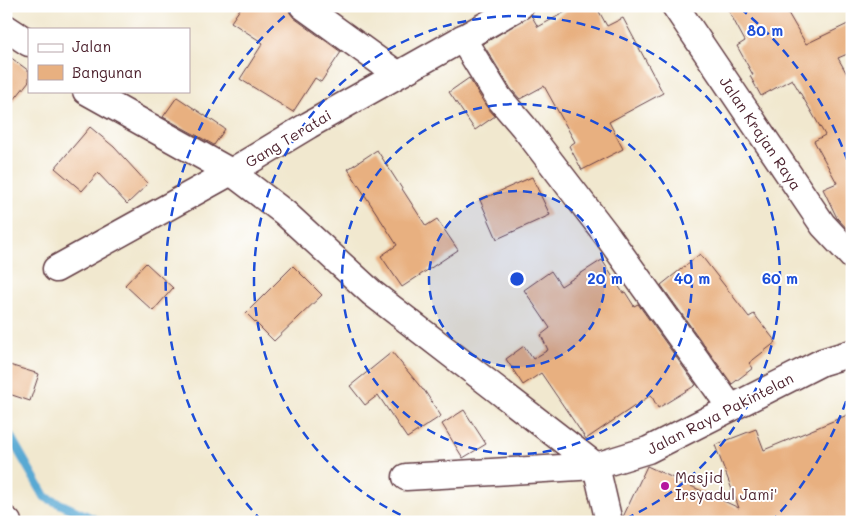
<svg xmlns="http://www.w3.org/2000/svg" width="858" height="528" viewBox="0 0 858 528" font-family="Mali,sans-serif">
<style>
.lines{fill:none;stroke-linecap:round;stroke-linejoin:round}
.stream{stroke:#58a9d3;stroke-width:9}
.building{fill:#e8b080}
.street-casing{stroke:#633d44;stroke-width:29}
.street{stroke:#fff;stroke-width:26}
.ring{fill:none;stroke:#1d4ed8;stroke-width:2.5;stroke-dasharray:9 6}
.poi-dot{fill:#b5179e;stroke:#fff;stroke-width:2}
.labels{text-anchor:middle;dominant-baseline:central;stroke-width:4;stroke-linejoin:round;paint-order:stroke}
.street-label{font-size:15px;fill:#4a1f2b;stroke:#fff}
.poi-label{font-size:15px;fill:#4a1f2b;stroke:#fff;text-anchor:start}
.centre{fill:#1d4ed8;stroke:#fff;stroke-width:2.5}
.ring-label{font-size:15px;text-anchor:middle;font-weight:bold;fill:#1d4ed8;stroke:#fff;stroke-width:4;stroke-linejoin:round;paint-order:stroke}
</style>
<rect width="100%" height="100%" fill="#fff"/>
<filter id="ink" filterUnits="userSpaceOnUse"><feTurbulence type="fractalNoise" baseFrequency=".02" numOctaves="2"/><feDisplacementMap in="SourceGraphic" scale="10" xChannelSelector="R" yChannelSelector="G"/><feConvolveMatrix kernelMatrix="1 2 1 2 8 2 1 2 1" color-interpolation-filters="sRGB"/></filter>
<filter id="wash" filterUnits="userSpaceOnUse"><feTurbulence type="fractalNoise" baseFrequency=".0096" numOctaves="4" result="noise"/><feDisplacementMap in="SourceGraphic" scale="20" xChannelSelector="R" yChannelSelector="G"/><feGaussianBlur stdDeviation="1.12" result="paint"/><feColorMatrix in="noise" values="0 0 0 0 0 0 0 0 0 0 0 0 0 0 0 0 0 1.4 0 .05"/><feComposite in="paint" operator="in"/></filter>
<g filter="url(#wash)">
<rect width="100%" height="100%" fill="#f1e8cf"/>
<g class="lines">
<path class="stream" d="M 6,429 L 45,497 L 100,522"/>
</g>
<g id="blocks">
<g class="building">
<path d="M 242,6 L 288,6 L 290,13 L 294,18 L 341,52 L 321,82 L 315,78 L 293,112 L 240,79 L 263,43 L 231,22 Z"/>
<path d="M 576,6 L 596,6 L 607,26 L 623,18 L 663,93 L 609,122 L 623,149 L 582,170 L 569,146 L 575,142 L 544,86 L 520,99 L 511,89 L 483,44 L 531,15 L 538,27 Z"/>
<path d="M 726,6 L 784,6 L 806,44 L 852,22 L 852,52 L 838,58 L 852,83 L 852,234 L 837,218 L 823,189 L 837,183 L 814,141 L 825,135 L 792,79 L 761,96 L 750,76 L 753,75 L 737,46 L 745,41 Z"/>
<path d="M 6,54 L 29,71 L 29,81 L 6,110 Z"/>
<path d="M 469,78 L 486,106 L 495,116 L 475,130 L 449,92 Z"/>
<path d="M 177,97 L 225,129 L 214,145 L 163,117 Z"/>
<path d="M 90,127 L 114,147 L 148,184 L 127,204 L 98,173 L 82,191 L 55,168 Z"/>
<path d="M 377,150 L 426,226 L 437,219 L 458,250 L 402,287 L 381,256 L 397,245 L 348,169 Z"/>
<path d="M 532,177 L 550,215 L 497,239 L 480,200 Z"/>
<path d="M 700,254 L 749,317 L 754,314 L 776,342 L 749,363 L 753,368 L 732,384 L 661,285 Z"/>
<path d="M 602,260 L 623,293 L 625,292 L 634,306 L 638,304 L 696,385 L 658,408 L 651,395 L 586,439 L 541,373 L 523,385 L 506,359 L 524,346 L 533,359 L 548,350 L 541,335 L 550,328 L 524,290 L 551,271 L 561,286 Z"/>
<path d="M 146,263 L 173,288 L 153,311 L 125,285 Z"/>
<path d="M 293,266 L 322,295 L 274,341 L 246,313 Z"/>
<path d="M 392,352 L 423,390 L 424,390 L 441,416 L 407,438 L 378,395 L 365,405 L 350,386 Z"/>
<path d="M 6,364 L 39,374 L 30,401 L 6,393 Z"/>
<path d="M 464,410 L 486,444 L 463,458 L 442,424 Z"/>
<path d="M 852,413 L 852,522 L 624,522 L 623,517 L 647,466 L 739,508 L 715,445 L 756,429 L 764,450 Z"/>
</g>
</g>
</g>
<g filter="url(#ink)">
<use href="#blocks" fill-opacity="0" stroke="#633d44" stroke-width="1"/>
<g class="lines">
<defs>
<g id="street">
<path d="M 303,6 L 397,74"/>
<path d="M 675,6 L 823,225 L 852,256"/>
<path d="M 6,28 L 29,43"/>
<path d="M 462,38 L 499,98 L 523,126 L 609,238 L 731,408"/>
<path d="M 86,91 L 231,172 L 285,213 L 372,293 L 596,466 L 609,522"/>
<path d="M 56,269 L 231,172 L 309,125 L 520,6"/>
<path d="M 406,477 L 596,466 L 648,450 L 822,362 L 852,353"/>
<path d="M 6,520 L 8,522"/>
</g>
</defs>
<use href="#street" class="street-casing"/>
<use href="#street" class="street"/>
</g>
</g>
<circle cx="517" cy="279" r="88" fill="#1d4ed8" fill-opacity=".12"/>
<g class="ring">
<circle cx="517" cy="279" r="88"/>
<circle cx="517" cy="279" r="175"/>
<path d="M414 521A263 263 0 1 1 620 521"/>
<path d="M851 387A351 351 0 0 1 772 521M262 521A351 351 0 0 1 294 8M740 8A351 351 0 0 1 851 171"/>
</g>
<circle class="poi-dot" cx="665" cy="486" r="5"/>
<g class="labels">
<g class="street-label">
<text transform="translate(761 133) rotate(56)">Jalan Krajan Raya</text>
<text transform="translate(288 138) rotate(-31)">Gang Teratai</text>
<text transform="translate(720 413) rotate(-27)">Jalan Raya Pakintelan</text>
</g>
<g class="poi-label">
<text x="675" y="477">Masjid<tspan x="675" dy="17">Irsyadul Jami'</tspan></text>
</g>
</g>
<circle cx="517" cy="279" r="8" class="centre"/>
<g class="ring-label">
<text x="765" y="36">80 m</text>
<text x="605" y="284">20 m</text>
<text x="692" y="284">40 m</text>
<text x="780" y="284">60 m</text>
</g>
<rect width="858" height="528" fill="none" stroke="#fff" stroke-width="25"/>
<rect x="28" y="28" width="162" height="65" fill="#ffffff" stroke="#b7a5aa"/>
<rect x="38" y="44" width="25" height="8" fill="#ffffff" stroke="#b7a5aa"/>
<text x="72" y="52" font-size="15" fill="#4a1f2b">Jalan</text>
<rect x="38" y="65" width="25" height="15" fill="#e8b080" stroke="#b7a5aa"/>
<text x="72" y="78" font-size="15" fill="#4a1f2b">Bangunan</text>
</svg>
